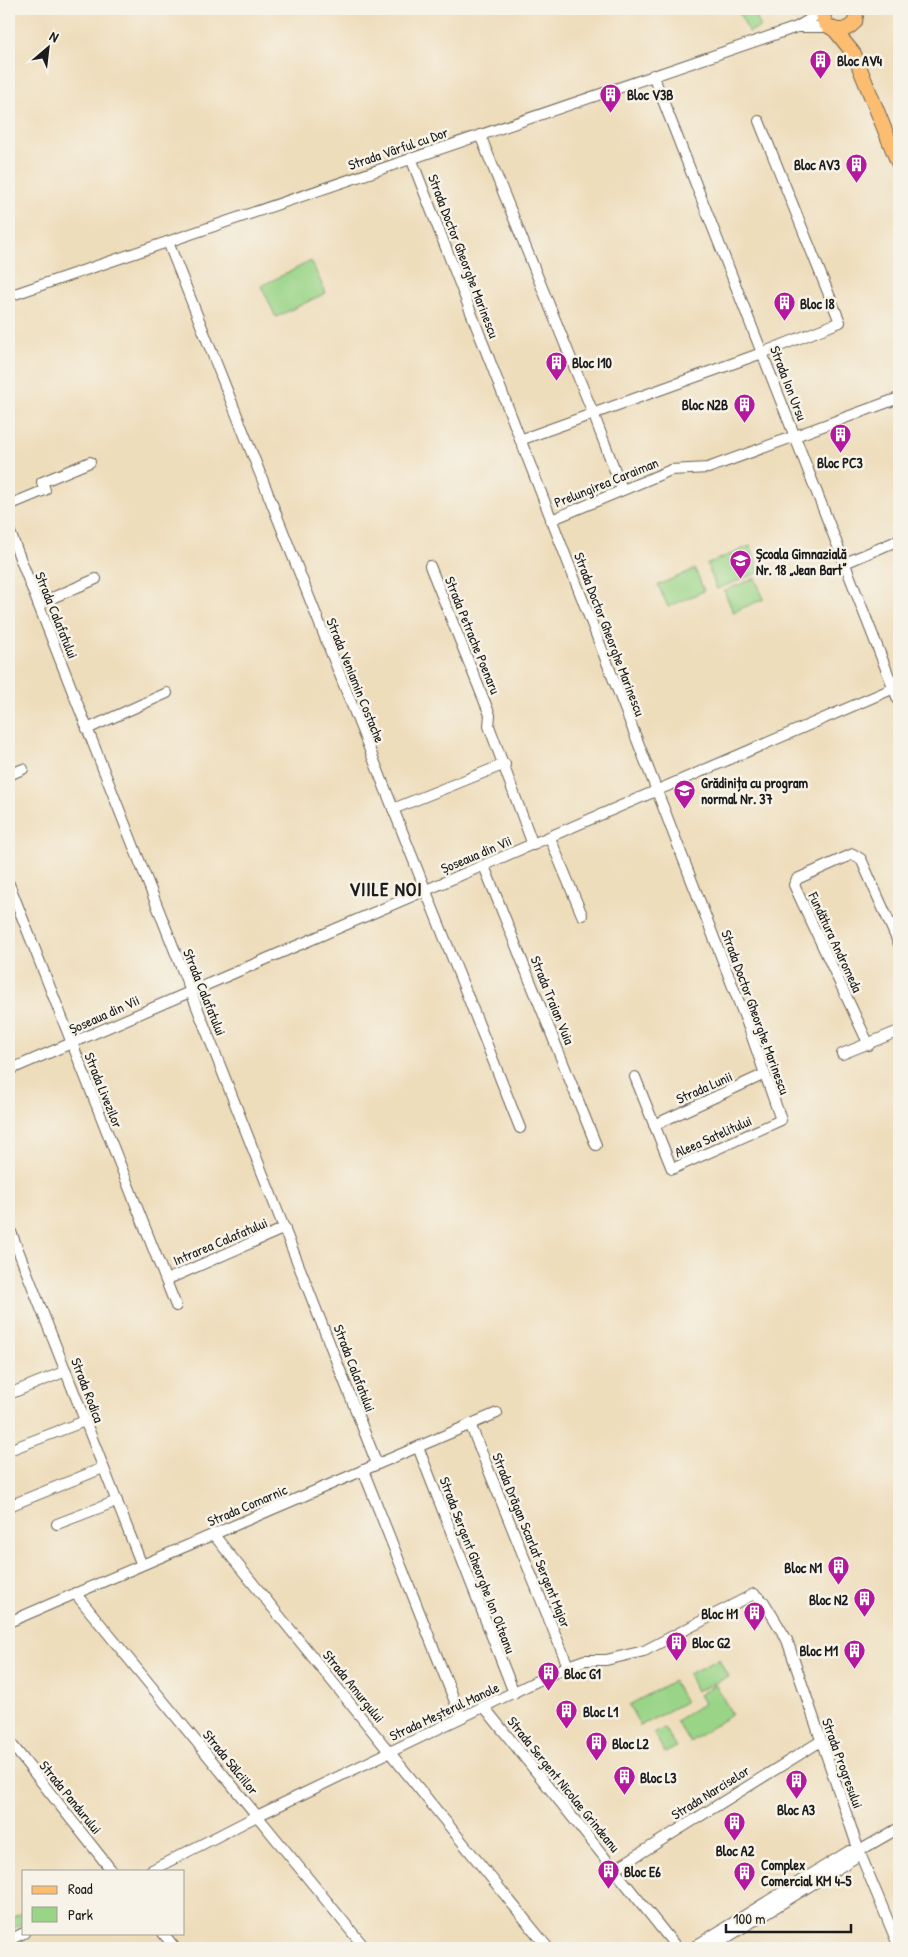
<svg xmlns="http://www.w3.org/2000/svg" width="908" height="1957" viewBox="0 0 908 1957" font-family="'Patrick Hand',sans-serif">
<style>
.green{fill:#99d487;stroke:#5a7852}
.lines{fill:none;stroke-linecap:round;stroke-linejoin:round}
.minor-casing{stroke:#666054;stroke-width:12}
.major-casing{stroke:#666054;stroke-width:16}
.minor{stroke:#fff;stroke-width:10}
.major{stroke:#fcbd6f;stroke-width:14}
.labels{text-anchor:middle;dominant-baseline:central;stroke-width:5;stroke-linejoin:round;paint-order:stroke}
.poi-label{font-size:14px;font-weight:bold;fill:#1c1c1c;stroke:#f7f3e8;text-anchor:start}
.street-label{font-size:14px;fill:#1c1c1c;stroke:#f7f3e8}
.district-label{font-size:19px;font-weight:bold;letter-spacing:1px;fill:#1c1c1c;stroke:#f7f3e8}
</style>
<rect width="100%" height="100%" fill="#f7f3e8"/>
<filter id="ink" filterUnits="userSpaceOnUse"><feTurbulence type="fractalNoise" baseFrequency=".02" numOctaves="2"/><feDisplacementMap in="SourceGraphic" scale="10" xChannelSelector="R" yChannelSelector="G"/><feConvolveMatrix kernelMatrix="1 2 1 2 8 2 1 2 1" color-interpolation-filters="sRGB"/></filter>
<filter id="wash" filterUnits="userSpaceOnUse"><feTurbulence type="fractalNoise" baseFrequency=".0096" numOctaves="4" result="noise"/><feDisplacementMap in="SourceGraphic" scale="20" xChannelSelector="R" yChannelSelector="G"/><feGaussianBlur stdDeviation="1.12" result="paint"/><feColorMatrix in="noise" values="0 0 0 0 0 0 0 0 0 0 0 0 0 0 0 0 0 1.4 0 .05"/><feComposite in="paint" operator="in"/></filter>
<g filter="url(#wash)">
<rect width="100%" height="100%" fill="#edb"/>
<g class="green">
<path d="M 737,9 L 752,9 L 761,27 L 749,32 Z"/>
<path d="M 311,261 L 326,293 L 276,317 L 261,286 Z"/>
<path d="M 750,546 L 760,572 L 717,589 L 707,564 Z"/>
<path d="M 695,569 L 704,591 L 668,607 L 658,585 Z"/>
<path d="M 755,578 L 764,599 L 733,612 L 724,591 Z"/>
<path d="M 719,1659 L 728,1677 L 696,1691 L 688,1674 Z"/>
<path d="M 673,1681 L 685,1702 L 640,1726 L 629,1705 Z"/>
<path d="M 715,1684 L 732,1714 L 690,1742 L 676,1721 L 704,1703 L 699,1695 Z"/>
<path d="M 664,1728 L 676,1747 L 665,1753 L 654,1734 Z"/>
<path d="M 24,1912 L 24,1923 L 9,1930 L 9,1919 Z"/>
</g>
</g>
<g filter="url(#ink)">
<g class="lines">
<defs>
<g id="minor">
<path d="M 798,27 L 829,27"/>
<path d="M 653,75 L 899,702"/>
<path d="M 480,135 L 593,413 L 622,489"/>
<path d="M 411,158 L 749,1028 L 781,1120 L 672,1169 L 635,1077"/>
<path d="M 168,242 L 520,1128"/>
<path d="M 9,296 L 797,27 L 822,12"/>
<path d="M 520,440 L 762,353 L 840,322 L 759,121"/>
<path d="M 9,505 L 45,490 L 42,482 L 90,462"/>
<path d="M 551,520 L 671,470 L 708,468 L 899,398"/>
<path d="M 9,530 L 377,1464"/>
<path d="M 845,563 L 899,540"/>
<path d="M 430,566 L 490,715 L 489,726 L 533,845"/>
<path d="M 38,604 L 96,579"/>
<path d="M 87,729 L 167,693"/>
<path d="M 9,775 L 23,769"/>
<path d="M 393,809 L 505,764"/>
<path d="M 550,838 L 582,915"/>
<path d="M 484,866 L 596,1145"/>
<path d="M 9,884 L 176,1306"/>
<path d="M 869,1045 L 794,885 L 797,879 L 853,854 L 861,859 L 899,944"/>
<path d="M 842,1054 L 899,1031"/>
<path d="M 9,1070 L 899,686"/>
<path d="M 654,1125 L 765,1074"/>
<path d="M 9,1227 L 141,1563"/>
<path d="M 166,1280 L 285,1228"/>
<path d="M 9,1394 L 66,1371"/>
<path d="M 470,1424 L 568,1666"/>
<path d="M 418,1447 L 514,1693"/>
<path d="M 9,1450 L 85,1421"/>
<path d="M 363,1470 L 461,1717"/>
<path d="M 9,1506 L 103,1468"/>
<path d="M 57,1524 L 117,1501"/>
<path d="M 213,1534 L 548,1948"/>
<path d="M 75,1593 L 365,1948"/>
<path d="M 9,1622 L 497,1413"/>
<path d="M 485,1708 L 677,1948"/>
<path d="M 9,1741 L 112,1871"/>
<path d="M 615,1869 L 821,1741"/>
<path d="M 150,1871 L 257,1816 L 568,1666 L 585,1660 L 606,1660 L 644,1651 L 754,1594 L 764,1602 L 787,1640 L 859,1851 L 899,1947"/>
<path d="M 163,1933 L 175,1948"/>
<path d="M 9,1940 L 24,1933"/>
<path d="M 692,1948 L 849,1851 L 859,1851 L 899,1828"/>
<path d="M 710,1948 L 853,1859 L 859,1851"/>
</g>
<g id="major">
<path d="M 822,9 L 825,23 C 835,33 846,32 855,22 L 857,9"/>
<path d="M 834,29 L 854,54 L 899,165"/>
</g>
</defs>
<use href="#minor" class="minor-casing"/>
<use href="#major" class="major-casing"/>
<use href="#minor" class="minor"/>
<use href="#major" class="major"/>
</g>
</g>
<defs>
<symbol id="building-pin" viewBox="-11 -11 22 30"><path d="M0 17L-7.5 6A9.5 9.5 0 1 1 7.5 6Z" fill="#b5179e" stroke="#f7f3e8"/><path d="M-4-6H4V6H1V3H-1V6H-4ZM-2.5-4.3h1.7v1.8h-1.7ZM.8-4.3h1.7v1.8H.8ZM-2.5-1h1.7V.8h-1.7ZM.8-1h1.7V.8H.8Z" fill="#fff"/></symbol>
<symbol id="school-pin" viewBox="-11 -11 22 30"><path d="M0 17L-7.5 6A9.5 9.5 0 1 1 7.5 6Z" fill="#b5179e" stroke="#f7f3e8"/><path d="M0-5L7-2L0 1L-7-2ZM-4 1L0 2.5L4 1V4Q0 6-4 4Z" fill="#fff"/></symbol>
</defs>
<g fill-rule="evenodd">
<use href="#building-pin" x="808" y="48" width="25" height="34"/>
<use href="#building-pin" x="598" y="82" width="25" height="34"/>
<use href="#building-pin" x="844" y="152" width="25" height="34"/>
<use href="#building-pin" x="772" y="290" width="25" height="34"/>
<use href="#building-pin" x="544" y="350" width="25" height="34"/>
<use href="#building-pin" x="732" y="392" width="25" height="34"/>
<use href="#building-pin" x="828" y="422" width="25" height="34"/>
<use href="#school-pin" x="728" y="548" width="25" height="34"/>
<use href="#school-pin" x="672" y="778" width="25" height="34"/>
<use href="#building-pin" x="826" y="1554" width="25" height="34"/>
<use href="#building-pin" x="852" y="1586" width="25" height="34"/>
<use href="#building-pin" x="742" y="1600" width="25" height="34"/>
<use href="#building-pin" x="664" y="1630" width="25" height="34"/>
<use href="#building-pin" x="842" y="1638" width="25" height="34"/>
<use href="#building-pin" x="536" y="1660" width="25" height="34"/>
<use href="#building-pin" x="554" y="1698" width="25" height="34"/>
<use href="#building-pin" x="584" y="1730" width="25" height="34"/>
<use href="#building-pin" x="612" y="1764" width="25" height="34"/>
<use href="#building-pin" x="784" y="1768" width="25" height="34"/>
<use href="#building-pin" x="722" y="1810" width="25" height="34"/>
<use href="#building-pin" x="596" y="1858" width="25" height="34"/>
<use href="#building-pin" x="732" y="1860" width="25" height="34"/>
</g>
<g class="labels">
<g class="poi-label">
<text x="837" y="60">Bloc AV4</text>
<text x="627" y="94">Bloc V3B</text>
<text x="840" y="164" text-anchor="end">Bloc AV3</text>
<text x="800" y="303">Bloc I8</text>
<text x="572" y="362">Bloc I10</text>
<text x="728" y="404" text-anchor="end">Bloc N2B</text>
<text x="840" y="462" text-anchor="middle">Bloc PC3</text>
<text x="756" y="553">Școala Gimnazială<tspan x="756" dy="16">Nr. 18 „Jean Bart”</tspan></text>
<text x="701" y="782">Grădinița cu program<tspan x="701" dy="16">normal Nr. 37</tspan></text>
<text x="822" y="1567" text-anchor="end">Bloc N1</text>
<text x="848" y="1599" text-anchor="end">Bloc N2</text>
<text x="738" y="1613" text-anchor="end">Bloc H1</text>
<text x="692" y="1642">Bloc G2</text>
<text x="838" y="1650" text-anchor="end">Bloc M1</text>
<text x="564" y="1673">Bloc G1</text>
<text x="583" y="1711">Bloc L1</text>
<text x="612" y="1743">Bloc L2</text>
<text x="640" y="1777">Bloc L3</text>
<text x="796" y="1809" text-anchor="middle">Bloc A3</text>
<text x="735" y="1850" text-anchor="middle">Bloc A2</text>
<text x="761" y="1864">Complex<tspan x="761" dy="16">Comercial KM 4-5</tspan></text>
<text x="624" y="1871">Bloc E6</text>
</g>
<g class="street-label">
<text transform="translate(398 148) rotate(-19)">Strada Vârful cu Dor</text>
<text transform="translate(464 256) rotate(69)">Strada Doctor Gheorghe Marinescu</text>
<text transform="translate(789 383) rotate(69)">Strada Ion Ursu</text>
<text transform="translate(606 482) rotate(-22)">Prelungirea Caraiman</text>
<text transform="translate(57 615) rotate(68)">Strada Calafatului</text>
<text transform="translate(610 634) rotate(69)">Strada Doctor Gheorghe Marinescu</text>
<text transform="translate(473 635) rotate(68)">Strada Petrache Poenaru</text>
<text transform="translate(356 680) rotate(68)">Strada Veniamin Costache</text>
<text transform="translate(476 854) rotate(-23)">Șoseaua din Vii</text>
<text transform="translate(836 942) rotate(65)">Fundătura Andromeda</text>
<text transform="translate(205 992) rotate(68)">Strada Calafatului</text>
<text transform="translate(553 1000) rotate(68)">Strada Traian Vuia</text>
<text transform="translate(756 1012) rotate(70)">Strada Doctor Gheorghe Marinescu</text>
<text transform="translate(104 1014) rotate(-24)">Șoseaua din Vii</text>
<text transform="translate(704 1087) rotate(-24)">Strada Lunii</text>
<text transform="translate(104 1090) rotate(68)">Strada Livezilor</text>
<text transform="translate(713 1136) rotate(-24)">Aleea Satelitului</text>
<text transform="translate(220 1241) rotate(-23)">Intrarea Calafatului</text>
<text transform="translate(355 1368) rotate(69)">Strada Calafatului</text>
<text transform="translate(88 1390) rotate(69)">Strada Rodica</text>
<text transform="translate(247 1505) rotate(-23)">Strada Comarnic</text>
<text transform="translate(532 1540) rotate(68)">Strada Drăgan Scarlat Sergent Major</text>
<text transform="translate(478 1565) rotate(69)">Strada Sergent Gheorghe Ion Olteanu</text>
<text transform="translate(354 1686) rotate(51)">Strada Amurgului</text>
<text transform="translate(444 1711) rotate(-25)">Strada Meșterul Manole</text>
<text transform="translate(231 1762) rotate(51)">Strada Sălciilor</text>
<text transform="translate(843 1763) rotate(70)">Strada Progresului</text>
<text transform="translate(564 1784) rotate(51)">Strada Sergent Nicolae Grindeanu</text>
<text transform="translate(710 1792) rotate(-32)">Strada Narciselor</text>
<text transform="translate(71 1797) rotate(51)">Strada Pandurului</text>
</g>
<g class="district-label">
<text x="386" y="889">VIILE NOI</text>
</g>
</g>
<rect width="908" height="1957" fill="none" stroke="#f7f3e8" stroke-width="30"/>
<rect x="22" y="1870" width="162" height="65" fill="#f7f3e8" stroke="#9f9d96"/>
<rect x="32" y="1886" width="25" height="8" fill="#fcbd6f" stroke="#9f9d96"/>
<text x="68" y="1894" font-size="15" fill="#1c1c1c">Road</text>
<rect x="32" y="1907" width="25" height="15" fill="#99d487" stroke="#9f9d96"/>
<text x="68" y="1920" font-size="15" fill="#1c1c1c">Park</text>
<g transform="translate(48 48) rotate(28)" stroke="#f7f3e8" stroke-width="4" paint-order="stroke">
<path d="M0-4L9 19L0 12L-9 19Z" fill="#1c1c1c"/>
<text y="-8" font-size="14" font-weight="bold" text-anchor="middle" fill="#1c1c1c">N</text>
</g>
<path d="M726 1924v8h125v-8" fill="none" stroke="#1c1c1c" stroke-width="2.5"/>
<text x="733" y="1924" font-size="15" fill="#1c1c1c" stroke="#f7f3e8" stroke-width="4" paint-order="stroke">100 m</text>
</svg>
